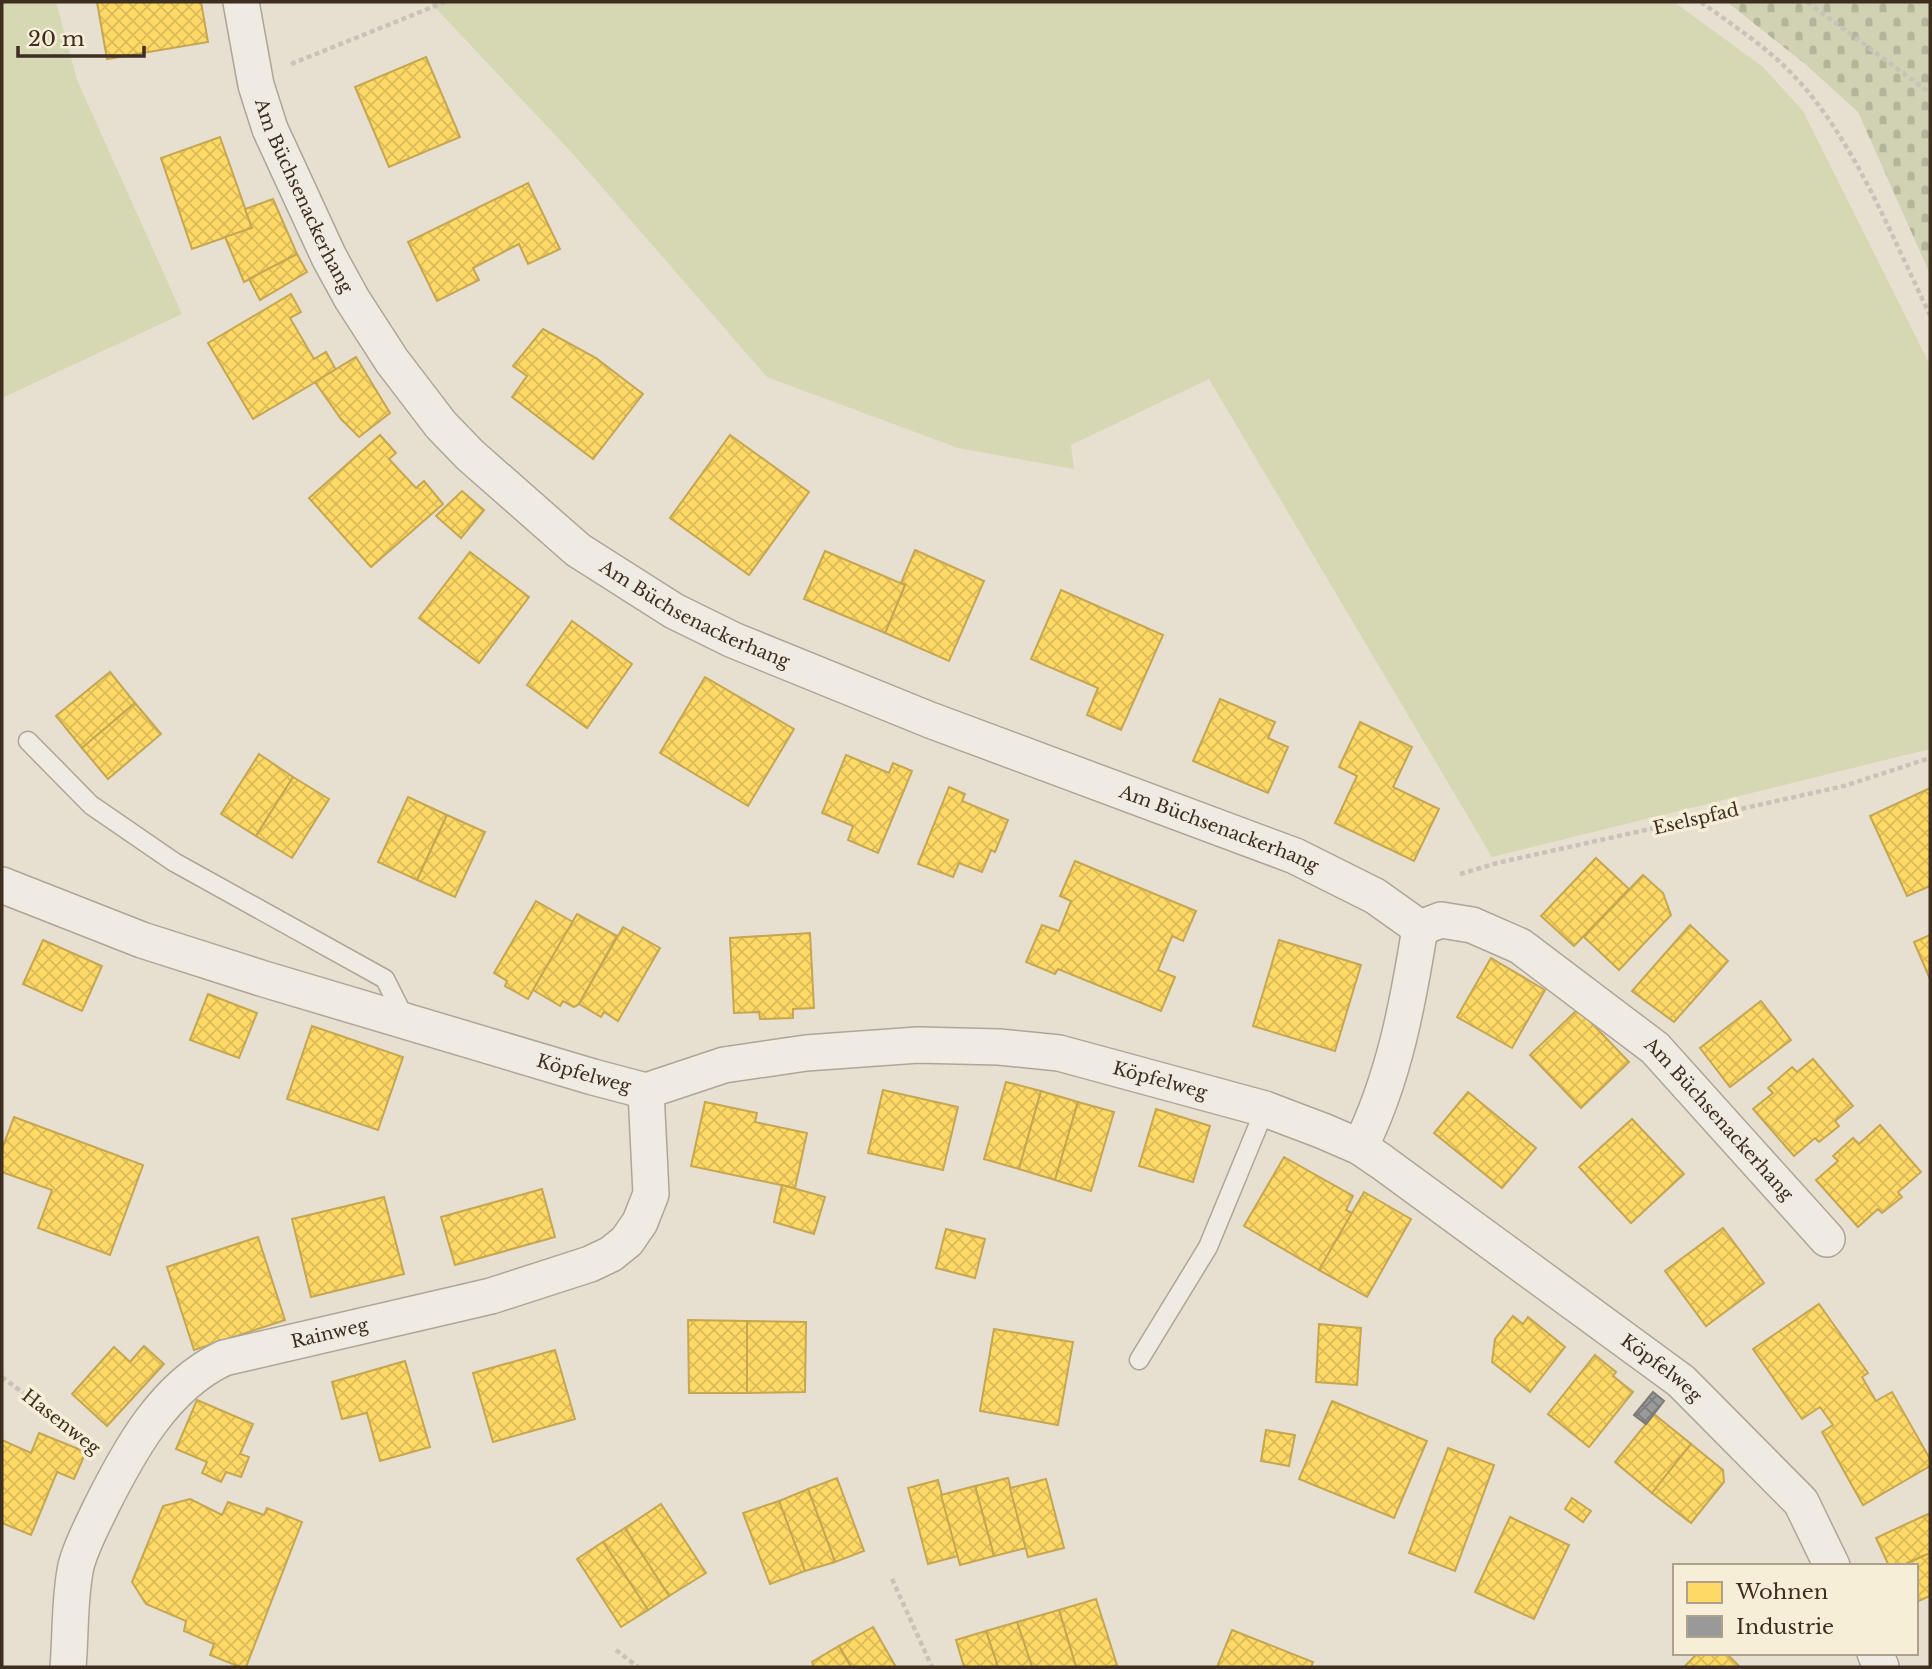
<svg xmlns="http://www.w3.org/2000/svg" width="1932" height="1669" viewBox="0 0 1932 1669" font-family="'Libre Baskerville',serif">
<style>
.grass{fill:#d6d7b3}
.cemetery{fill:url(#cemetery-stones)}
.homes{fill:url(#homes-cross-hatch);stroke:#c5a651;stroke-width:2}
.industry{fill:url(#industry-cross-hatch);stroke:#7d7975;stroke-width:2}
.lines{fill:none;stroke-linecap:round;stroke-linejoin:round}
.service-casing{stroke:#ada599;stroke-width:21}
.minor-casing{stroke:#ada599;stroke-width:38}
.path{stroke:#c8c2b9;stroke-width:4.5;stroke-dasharray:5 3.5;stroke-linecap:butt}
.service{stroke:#efebe3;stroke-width:18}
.minor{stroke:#efebe3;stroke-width:35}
.labels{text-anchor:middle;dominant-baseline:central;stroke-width:7;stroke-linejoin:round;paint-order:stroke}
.street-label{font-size:18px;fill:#3d2e20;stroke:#f7eed8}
</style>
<defs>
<pattern id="cemetery-stones" width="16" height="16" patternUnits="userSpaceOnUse" patternTransform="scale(1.75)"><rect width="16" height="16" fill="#d1d1b3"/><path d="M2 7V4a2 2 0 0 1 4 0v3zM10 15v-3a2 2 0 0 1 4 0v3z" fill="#b4b49a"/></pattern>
<pattern id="homes-cross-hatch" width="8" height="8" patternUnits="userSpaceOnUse" patternTransform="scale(1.75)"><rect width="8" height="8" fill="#ffd966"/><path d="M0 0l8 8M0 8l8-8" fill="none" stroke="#dbbb58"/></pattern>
<pattern id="industry-cross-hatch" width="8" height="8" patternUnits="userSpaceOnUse" patternTransform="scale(1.75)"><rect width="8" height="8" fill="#999"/><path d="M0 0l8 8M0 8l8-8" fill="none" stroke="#7e7d7c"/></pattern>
</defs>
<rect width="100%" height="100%" fill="#e7e0d1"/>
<g class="grass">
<path d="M 2,2 L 56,2 L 77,80 L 182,314 L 2,398 Z"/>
<path d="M 430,2 L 1674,2 L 1763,67 L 1803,111 L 1930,365 L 1930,749 L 1492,857 L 1209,379 L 1071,445 L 1074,469 L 958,448 L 767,377 L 574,155 Z"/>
</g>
<path class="cemetery" d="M 1727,2 L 1930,2 L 1930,274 L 1858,112 L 1805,64 Z"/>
<g class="homes">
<path d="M 97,2 L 201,2 L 208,42 L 107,59 Z"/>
<path d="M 426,57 L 460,137 L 389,167 L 355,87 Z"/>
<path d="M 220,137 L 252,228 L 192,249 L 161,158 Z"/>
<path d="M 528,183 L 560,249 L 528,264 L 519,244 L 473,268 L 479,280 L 437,301 L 408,242 Z"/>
<path d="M 273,199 L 297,254 L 244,282 L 225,237 L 252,228 L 245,209 Z"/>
<path d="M 297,254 L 307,272 L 260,300 L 249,279 Z"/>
<path d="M 291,294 L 301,312 L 290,318 L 314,359 L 326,352 L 336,370 L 253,419 L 208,343 Z"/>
<path d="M 543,329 L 596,358 L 643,394 L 593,459 L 512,397 L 527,376 L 513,366 Z"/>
<path d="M 356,357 L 390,413 L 359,437 L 341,419 L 315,382 Z"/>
<path d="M 380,435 L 396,453 L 389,459 L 416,488 L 424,481 L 443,504 L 371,567 L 309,498 Z"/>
<path d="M 730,435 L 809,492 L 749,575 L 670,518 Z"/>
<path d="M 462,491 L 484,510 L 461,538 L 436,516 Z"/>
<path d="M 915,550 L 984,581 L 949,661 L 885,633 L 905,585 L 901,583 Z"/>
<path d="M 825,551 L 905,585 L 885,633 L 804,599 Z"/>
<path d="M 470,552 L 529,597 L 479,663 L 419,618 Z"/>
<path d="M 1061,590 L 1163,635 L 1121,730 L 1087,715 L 1098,688 L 1031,659 Z"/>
<path d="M 572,621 L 632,664 L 587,728 L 527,685 Z"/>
<path d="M 110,672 L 135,703 L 82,748 L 56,716 Z"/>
<path d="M 705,677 L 794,729 L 748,806 L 660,753 Z"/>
<path d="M 1220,699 L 1275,722 L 1268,738 L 1288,747 L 1268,793 L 1193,761 Z"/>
<path d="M 135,703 L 161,734 L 108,779 L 82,748 Z"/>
<path d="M 1360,722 L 1412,747 L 1393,787 L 1439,809 L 1414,861 L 1335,823 L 1357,776 L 1339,767 Z"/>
<path d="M 259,754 L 293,777 L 256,836 L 221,814 Z"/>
<path d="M 846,755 L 889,773 L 893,763 L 912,771 L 878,853 L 848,840 L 853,826 L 822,813 Z"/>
<path d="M 293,777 L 329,799 L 292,858 L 256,836 Z"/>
<path d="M 949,787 L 965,794 L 962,801 L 1008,820 L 995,852 L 991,850 L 982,872 L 959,863 L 953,877 L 918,864 Z"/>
<path d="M 1930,788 L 1930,886 L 1907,896 L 1870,816 Z"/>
<path d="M 408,797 L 447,815 L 417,880 L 378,862 Z"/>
<path d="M 447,815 L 485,832 L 455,897 L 417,880 Z"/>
<path d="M 1596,858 L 1629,889 L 1574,946 L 1541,916 Z"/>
<path d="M 1075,861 L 1196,911 L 1183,941 L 1172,936 L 1158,970 L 1175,977 L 1161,1011 L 1058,969 L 1055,974 L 1026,962 L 1042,925 L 1059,931 L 1071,901 L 1060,896 Z"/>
<path d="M 1643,875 L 1663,893 L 1671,915 L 1619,970 L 1584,937 Z"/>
<path d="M 536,901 L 573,922 L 528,999 L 505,986 L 507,981 L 494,973 Z"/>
<path d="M 577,914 L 617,936 L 579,1004 L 574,1007 L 563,1001 L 560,1006 L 533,990 Z"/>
<path d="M 1690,925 L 1728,961 L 1674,1022 L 1632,991 Z"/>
<path d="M 623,927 L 660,948 L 618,1021 L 604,1012 L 601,1017 L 579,1004 Z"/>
<path d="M 810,933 L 814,1008 L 793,1009 L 793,1018 L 760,1019 L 759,1012 L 734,1013 L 730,938 Z"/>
<path d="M 1930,935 L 1930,979 L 1914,942 Z"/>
<path d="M 43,940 L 102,966 L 82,1011 L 23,984 Z"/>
<path d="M 1279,940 L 1361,965 L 1335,1051 L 1253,1026 Z"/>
<path d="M 1491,958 L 1545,990 L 1512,1048 L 1457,1017 Z"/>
<path d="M 208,994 L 257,1013 L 239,1058 L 190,1040 Z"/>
<path d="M 1761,1001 L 1791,1040 L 1730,1087 L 1700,1048 Z"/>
<path d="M 1578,1009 L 1629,1062 L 1581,1108 L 1530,1055 Z"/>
<path d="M 312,1026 L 403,1057 L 378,1130 L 287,1099 Z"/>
<path d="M 1813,1059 L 1853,1106 L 1835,1121 L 1839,1126 L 1819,1142 L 1815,1138 L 1794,1156 L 1753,1109 L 1773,1093 L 1768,1088 L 1792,1067 L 1797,1072 Z"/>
<path d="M 1006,1082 L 1041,1091 L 1019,1169 L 984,1159 Z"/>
<path d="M 883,1090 L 958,1107 L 943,1170 L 868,1153 Z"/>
<path d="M 1041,1091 L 1078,1102 L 1055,1180 L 1019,1169 Z"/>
<path d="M 1468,1092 L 1536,1148 L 1502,1188 L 1434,1133 Z"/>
<path d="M 705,1102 L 757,1113 L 755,1122 L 807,1133 L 795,1188 L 691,1166 Z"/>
<path d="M 1078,1102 L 1114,1112 L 1091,1191 L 1055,1180 Z"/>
<path d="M 1156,1109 L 1210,1126 L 1193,1182 L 1139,1166 Z"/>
<path d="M 14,1117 L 143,1165 L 110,1255 L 38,1228 L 52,1190 L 2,1172 L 2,1149 Z"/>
<path d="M 1632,1119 L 1684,1174 L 1631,1223 L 1579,1167 Z"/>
<path d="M 1880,1125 L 1921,1172 L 1898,1192 L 1902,1197 L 1882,1213 L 1878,1209 L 1858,1227 L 1816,1180 L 1838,1161 L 1833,1156 L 1853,1138 L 1859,1144 Z"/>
<path d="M 1284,1157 L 1353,1196 L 1346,1210 L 1352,1213 L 1319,1270 L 1244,1226 Z"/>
<path d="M 782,1185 L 825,1197 L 814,1234 L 774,1222 Z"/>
<path d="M 542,1189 L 555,1237 L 455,1265 L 441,1217 Z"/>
<path d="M 1364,1192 L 1411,1219 L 1367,1297 L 1319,1270 Z"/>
<path d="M 384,1197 L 404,1274 L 311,1297 L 292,1219 Z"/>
<path d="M 1723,1228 L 1764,1283 L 1706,1326 L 1665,1271 Z"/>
<path d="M 946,1229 L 985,1239 L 975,1278 L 936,1268 Z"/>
<path d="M 258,1237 L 285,1320 L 194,1350 L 167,1267 Z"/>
<path d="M 1819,1304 L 1868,1373 L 1862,1377 L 1876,1401 L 1892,1392 L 1930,1459 L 1930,1466 L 1863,1505 L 1822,1432 L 1833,1425 L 1820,1407 L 1802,1419 L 1753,1349 Z"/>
<path d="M 1513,1316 L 1523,1324 L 1528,1317 L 1565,1347 L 1530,1392 L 1492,1362 L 1495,1339 Z"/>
<path d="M 688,1320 L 747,1321 L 747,1393 L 689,1393 Z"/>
<path d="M 747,1321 L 806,1322 L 805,1392 L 747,1393 Z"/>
<path d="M 1319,1324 L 1361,1328 L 1357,1385 L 1316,1382 Z"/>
<path d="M 994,1329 L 1073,1342 L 1058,1425 L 980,1411 Z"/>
<path d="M 144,1346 L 164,1364 L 107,1426 L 72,1394 L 114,1347 L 130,1362 Z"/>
<path d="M 555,1350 L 575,1419 L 493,1442 L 473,1373 Z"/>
<path d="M 1595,1355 L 1616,1372 L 1613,1376 L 1633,1392 L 1589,1447 L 1548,1414 Z"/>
<path d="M 405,1361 L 430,1447 L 380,1461 L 367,1413 L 342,1419 L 332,1382 Z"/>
<path d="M 197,1400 L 253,1424 L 240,1454 L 249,1457 L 241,1477 L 226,1472 L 221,1482 L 202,1473 L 207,1462 L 176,1449 Z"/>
<path d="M 1332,1401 L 1427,1441 L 1394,1518 L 1299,1479 Z"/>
<path d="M 1654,1414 L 1691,1444 L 1652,1493 L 1615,1462 Z"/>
<path d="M 1266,1430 L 1295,1435 L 1289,1466 L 1261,1461 Z"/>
<path d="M 39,1433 L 86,1452 L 74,1479 L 57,1472 L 31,1535 L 2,1523 L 2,1440 L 31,1453 Z"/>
<path d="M 1691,1444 L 1723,1470 L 1724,1482 L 1691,1523 L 1652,1493 Z"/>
<path d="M 1448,1448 L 1494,1465 L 1455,1571 L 1409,1553 Z"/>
<path d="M 837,1478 L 864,1551 L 835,1562 L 808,1489 Z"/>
<path d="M 1008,1478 L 1026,1548 L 994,1556 L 975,1486 Z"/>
<path d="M 1046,1479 L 1064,1548 L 1028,1557 L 1010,1488 Z"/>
<path d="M 938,1480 L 958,1556 L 928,1564 L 908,1488 Z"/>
<path d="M 975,1486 L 994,1556 L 960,1565 L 941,1495 Z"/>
<path d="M 808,1489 L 835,1562 L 805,1571 L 779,1501 Z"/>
<path d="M 1572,1498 L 1591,1511 L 1583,1522 L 1565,1509 Z"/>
<path d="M 190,1499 L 222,1515 L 228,1502 L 264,1515 L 267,1508 L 302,1522 L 246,1667 L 240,1667 L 210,1655 L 214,1644 L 184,1631 L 186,1621 L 146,1604 L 132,1582 L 163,1506 Z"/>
<path d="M 779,1501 L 805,1571 L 770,1584 L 743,1513 Z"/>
<path d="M 661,1504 L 706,1573 L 669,1596 L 625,1528 Z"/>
<path d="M 1930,1513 L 1930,1553 L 1901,1566 L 1889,1566 L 1876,1538 Z"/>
<path d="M 1510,1517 L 1569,1545 L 1534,1619 L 1475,1592 Z"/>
<path d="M 625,1528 L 669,1596 L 648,1610 L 603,1542 Z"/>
<path d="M 603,1542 L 648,1610 L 621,1627 L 577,1559 Z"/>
<path d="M 1930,1553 L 1930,1596 L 1916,1602 L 1916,1566 L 1901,1566 Z"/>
<path d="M 1096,1599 L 1117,1665 L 1110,1667 L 1076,1667 L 1059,1610 Z"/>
<path d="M 1059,1610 L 1076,1667 L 1032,1667 L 1017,1622 Z"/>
<path d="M 1017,1622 L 1032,1667 L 998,1667 L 986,1631 Z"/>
<path d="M 873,1627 L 896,1667 L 851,1667 L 839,1646 Z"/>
<path d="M 1232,1630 L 1313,1662 L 1311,1667 L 1217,1667 Z"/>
<path d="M 986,1631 L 998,1667 L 964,1667 L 956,1640 Z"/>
<path d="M 839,1646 L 851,1667 L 814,1667 L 812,1662 Z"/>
<path d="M 1698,1653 L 1726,1653 L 1740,1667 L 1684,1667 Z"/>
</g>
<path class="industry" d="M 1653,1392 L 1664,1401 L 1646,1424 L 1634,1415 Z"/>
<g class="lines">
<defs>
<g id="service">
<path d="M 28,741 L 91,805 L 174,862 L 385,979 L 405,1019"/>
<path d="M 1139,1360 L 1208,1247 L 1265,1109"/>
</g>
<g id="minor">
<path id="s1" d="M 241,2 L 256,85 L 270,129 L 329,257 L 352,299 L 392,361 L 441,425 L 470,455 L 578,550 L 674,611 L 733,640 L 930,720 L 1295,856 L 1375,896 L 1420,928"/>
<path id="s2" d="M 2,885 L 142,940 L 264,979 L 593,1077 L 646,1091 L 724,1065 L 806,1053 L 918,1045 L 999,1047 L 1059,1053 L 1265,1109 L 1323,1131 L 1360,1147 L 1382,1162 L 1681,1381 L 1801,1502 L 1832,1566"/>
<path id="s3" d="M 1420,928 L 1441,920 L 1472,925 L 1520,946 L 1655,1048 L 1827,1239"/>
<path d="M 1360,1147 C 1394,1079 1408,1003 1420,928"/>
<path d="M 1875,1653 L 1881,1667"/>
<path id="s4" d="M 68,1667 C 71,1634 69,1599 76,1566 C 81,1546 92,1526 101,1507 C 129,1451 164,1386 224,1358 L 491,1296 L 590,1264 L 611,1254 L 627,1241 L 640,1222 L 651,1194 L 646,1091"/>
</g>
</defs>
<use href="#service" class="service-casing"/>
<use href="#minor" class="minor-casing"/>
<g class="path">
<path d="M 1701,2 C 1732,25 1767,47 1793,75 C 1853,137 1892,237 1930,315"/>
<path d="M 1807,2 L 1930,93"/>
<path d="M 291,64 L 445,2"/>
<path d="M 1460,874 L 1497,863 L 1844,786 L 1930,758"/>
<path d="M 2,1377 L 90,1444"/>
<path d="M 892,1579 L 932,1667"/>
<path d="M 616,1650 L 638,1667"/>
</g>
<use href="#service" class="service"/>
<use href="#minor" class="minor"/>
</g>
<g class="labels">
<g class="street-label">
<text stroke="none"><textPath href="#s1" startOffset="205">Am Büchsenackerhang</textPath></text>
<text stroke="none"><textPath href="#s1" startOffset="793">Am Büchsenackerhang</textPath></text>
<text transform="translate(1696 819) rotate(-13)">Eselspfad</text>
<text stroke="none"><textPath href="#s1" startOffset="1360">Am Büchsenackerhang</textPath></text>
<text stroke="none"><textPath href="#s2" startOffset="612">Köpfelweg</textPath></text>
<text stroke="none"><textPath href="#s2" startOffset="1200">Köpfelweg</textPath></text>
<text stroke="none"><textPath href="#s3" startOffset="371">Am Büchsenackerhang</textPath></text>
<text stroke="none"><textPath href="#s4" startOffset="471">Rainweg</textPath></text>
<text stroke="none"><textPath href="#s2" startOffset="1785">Köpfelweg</textPath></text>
<text transform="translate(61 1422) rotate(38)">Hasenweg</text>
</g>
</g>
<rect width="1932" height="1669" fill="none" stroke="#3d2e20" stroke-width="7"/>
<rect x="1673" y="1564" width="245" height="91" fill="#f7eed8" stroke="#ada18e" stroke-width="2"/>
<rect x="1687" y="1582" width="35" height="21" fill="#ffd966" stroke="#ada18e" stroke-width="2"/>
<text x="1736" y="1599" font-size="21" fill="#3d2e20">Wohnen</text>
<rect x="1687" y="1616" width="35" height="21" fill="#999999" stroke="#ada18e" stroke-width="2"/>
<text x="1736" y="1634" font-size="21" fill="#3d2e20">Industrie</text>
<path d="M18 46v10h126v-10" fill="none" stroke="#3d2e20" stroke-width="3.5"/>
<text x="28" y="46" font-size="21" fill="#3d2e20" stroke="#f7eed8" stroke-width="5" paint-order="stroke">20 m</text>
</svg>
